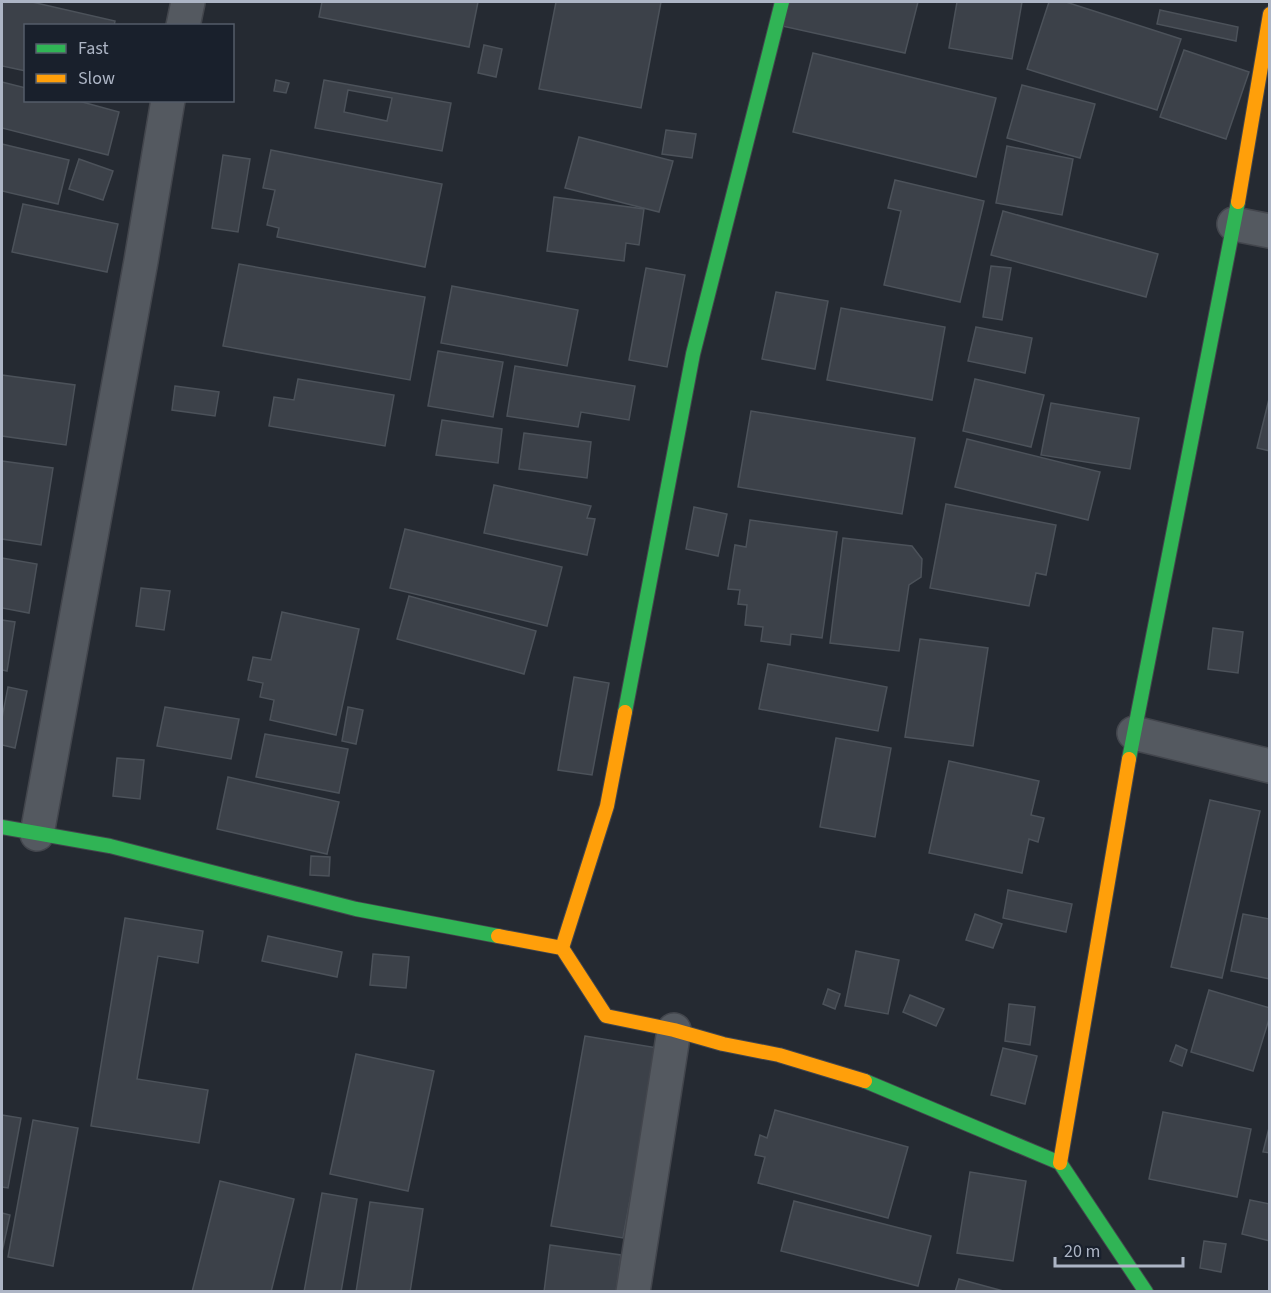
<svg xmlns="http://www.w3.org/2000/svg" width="1271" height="1293" viewBox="0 0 1271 1293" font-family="'Source Sans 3',sans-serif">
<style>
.building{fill:#3c4149;stroke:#4c525a;stroke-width:1.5;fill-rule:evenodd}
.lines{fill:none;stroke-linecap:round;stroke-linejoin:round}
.street-casing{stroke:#43464d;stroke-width:36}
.fast-casing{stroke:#43464d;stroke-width:16}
.slow-casing{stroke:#43464d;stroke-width:16}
.street{stroke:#545960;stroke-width:33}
.fast{stroke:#30b455;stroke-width:14}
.slow{stroke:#ff9f0a;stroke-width:14}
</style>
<rect width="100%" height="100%" fill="#252a32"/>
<g class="building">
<path d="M 2,2 L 32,2 L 115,21 L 114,26 L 26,26 L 26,71 L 2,66 Z"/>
<path d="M 322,2 L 478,2 L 469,47 L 319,17 Z"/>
<path d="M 556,2 L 661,2 L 641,108 L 539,89 Z"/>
<path d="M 788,2 L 918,2 L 905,53 L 782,26 Z"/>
<path d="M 957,2 L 1022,2 L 1012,59 L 949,48 Z"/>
<path d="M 1049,2 L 1066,2 L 1181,39 L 1157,110 L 1027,69 Z"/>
<path d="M 1160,10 L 1238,27 L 1236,41 L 1157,24 Z"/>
<path d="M 484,45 L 502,49 L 496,77 L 478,73 Z"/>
<path d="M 1184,50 L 1249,72 L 1226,139 L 1160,117 Z"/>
<path d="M 813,53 L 996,98 L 976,177 L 793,132 Z"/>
<path d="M 276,80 L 289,83 L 286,93 L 274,91 Z"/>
<path d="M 324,80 L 451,103 L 442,151 L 315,128 ZM 348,90 L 392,98 L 387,121 L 344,112 Z"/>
<path d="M 2,82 L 26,88 L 26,100 L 75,100 L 119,112 L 108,155 L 2,128 Z"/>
<path d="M 1022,85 L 1095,104 L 1080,158 L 1007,138 Z"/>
<path d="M 666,130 L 696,134 L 692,158 L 662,154 Z"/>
<path d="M 579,137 L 673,161 L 659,212 L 565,188 Z"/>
<path d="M 2,144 L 69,160 L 58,204 L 2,191 Z"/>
<path d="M 1007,146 L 1073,159 L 1062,215 L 996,203 Z"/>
<path d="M 271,150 L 442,184 L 425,267 L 277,237 L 279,228 L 267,225 L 275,190 L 263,188 Z"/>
<path d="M 223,155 L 250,159 L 238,232 L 212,228 Z"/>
<path d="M 79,159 L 113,171 L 103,200 L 69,189 Z"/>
<path d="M 895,180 L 984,201 L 960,302 L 884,285 L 901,211 L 888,208 Z"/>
<path d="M 554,197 L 644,209 L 639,245 L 626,243 L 624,261 L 547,251 Z"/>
<path d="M 23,204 L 118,224 L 107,272 L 12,252 Z"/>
<path d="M 1003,211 L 1158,254 L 1146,297 L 991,255 Z"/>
<path d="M 239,264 L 425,297 L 410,380 L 223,346 Z"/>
<path d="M 991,266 L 1011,268 L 1002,320 L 983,317 Z"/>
<path d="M 646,268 L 685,275 L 667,367 L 629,360 Z"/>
<path d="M 452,286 L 578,310 L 567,366 L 441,343 Z"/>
<path d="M 776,292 L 828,301 L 815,369 L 762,359 Z"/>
<path d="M 841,308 L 945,327 L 932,400 L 827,380 Z"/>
<path d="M 976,327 L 1032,338 L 1025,373 L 968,361 Z"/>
<path d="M 438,351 L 503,362 L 493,417 L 428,406 Z"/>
<path d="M 515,366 L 635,386 L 629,420 L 581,412 L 578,427 L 507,416 Z"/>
<path d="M 2,375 L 75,385 L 66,445 L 2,436 Z"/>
<path d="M 298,379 L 394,395 L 385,446 L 269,426 L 274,397 L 294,400 Z"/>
<path d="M 975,379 L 1044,395 L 1031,447 L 963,431 Z"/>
<path d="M 175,386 L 219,392 L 215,416 L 172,410 Z"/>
<path d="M 1270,395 L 1270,451 L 1257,448 Z"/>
<path d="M 1051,403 L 1139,418 L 1130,469 L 1041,455 Z"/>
<path d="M 751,411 L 915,438 L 902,514 L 738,487 Z"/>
<path d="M 442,420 L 502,429 L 498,463 L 436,455 Z"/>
<path d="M 524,433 L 591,442 L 587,478 L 519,469 Z"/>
<path d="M 967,439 L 1100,472 L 1088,520 L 955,487 Z"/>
<path d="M 2,461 L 53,468 L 41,545 L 2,539 Z"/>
<path d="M 494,485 L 591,506 L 587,518 L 595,519 L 587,555 L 484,533 Z"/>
<path d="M 946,504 L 1056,525 L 1046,575 L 1036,573 L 1029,606 L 930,588 Z"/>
<path d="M 694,507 L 727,514 L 718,556 L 686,549 Z"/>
<path d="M 750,520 L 837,532 L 822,638 L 791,634 L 790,645 L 761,641 L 763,627 L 745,625 L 747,605 L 738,604 L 740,590 L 728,589 L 735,545 L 746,547 Z"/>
<path d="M 405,529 L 562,567 L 547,626 L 390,588 Z"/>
<path d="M 843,538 L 912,546 L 922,559 L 921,577 L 909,585 L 899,651 L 830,643 Z"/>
<path d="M 2,558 L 37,564 L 29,613 L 2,608 Z"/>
<path d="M 141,588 L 170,591 L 164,630 L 136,626 Z"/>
<path d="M 409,596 L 536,631 L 524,674 L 397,639 Z"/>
<path d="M 282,612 L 359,629 L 336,735 L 270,720 L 274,700 L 260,697 L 263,683 L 248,680 L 253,657 L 271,660 Z"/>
<path d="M 2,620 L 15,622 L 7,671 L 2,670 Z"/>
<path d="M 1213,628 L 1243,632 L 1238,673 L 1208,669 Z"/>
<path d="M 920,639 L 988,648 L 973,746 L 905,737 Z"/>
<path d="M 768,664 L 887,687 L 878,731 L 759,709 Z"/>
<path d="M 574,677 L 609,683 L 592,775 L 558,770 Z"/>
<path d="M 8,687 L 27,691 L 15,748 L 2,745 L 2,718 Z"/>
<path d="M 165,707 L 239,719 L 231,759 L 157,746 Z"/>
<path d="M 348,707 L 363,710 L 356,744 L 342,741 Z"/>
<path d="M 265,734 L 348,749 L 339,793 L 256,777 Z"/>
<path d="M 836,738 L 891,748 L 875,837 L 820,827 Z"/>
<path d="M 117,758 L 144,760 L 140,799 L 113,796 Z"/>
<path d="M 949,761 L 1039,781 L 1031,815 L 1044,818 L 1038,842 L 1029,839 L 1022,873 L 929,853 Z"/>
<path d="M 228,777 L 339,802 L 327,854 L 217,829 Z"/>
<path d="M 1210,800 L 1260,811 L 1222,978 L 1171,967 Z"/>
<path d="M 311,856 L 330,857 L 329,876 L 310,875 Z"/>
<path d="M 1008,890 L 1072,904 L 1066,932 L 1003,918 Z"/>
<path d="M 975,914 L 1002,924 L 993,948 L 966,940 Z"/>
<path d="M 1243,914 L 1270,919 L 1270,979 L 1231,971 Z"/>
<path d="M 125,918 L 203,931 L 198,963 L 158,956 L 137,1079 L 208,1090 L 199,1143 L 91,1126 Z"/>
<path d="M 268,936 L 342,952 L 337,977 L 262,961 Z"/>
<path d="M 856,951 L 899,960 L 888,1014 L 845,1006 Z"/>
<path d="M 373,954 L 409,957 L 406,988 L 370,985 Z"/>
<path d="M 828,989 L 840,994 L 835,1009 L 823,1004 Z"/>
<path d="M 1209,990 L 1270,1008 L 1270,1016 L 1253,1071 L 1191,1052 Z"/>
<path d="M 910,995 L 944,1009 L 936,1026 L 903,1012 Z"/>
<path d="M 1009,1004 L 1035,1007 L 1030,1045 L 1005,1041 Z"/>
<path d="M 585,1036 L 658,1048 L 623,1238 L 551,1226 Z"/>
<path d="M 1176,1045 L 1187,1050 L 1182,1066 L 1170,1061 Z"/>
<path d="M 1003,1048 L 1037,1056 L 1025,1104 L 991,1095 Z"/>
<path d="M 356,1054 L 434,1071 L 408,1191 L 330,1174 Z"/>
<path d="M 775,1110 L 908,1147 L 888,1218 L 758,1183 L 765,1157 L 755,1155 L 760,1135 L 767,1138 Z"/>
<path d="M 1163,1112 L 1251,1129 L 1237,1197 L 1149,1179 Z"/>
<path d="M 2,1115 L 21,1118 L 8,1188 L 2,1187 Z"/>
<path d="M 33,1120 L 78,1128 L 53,1266 L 8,1257 Z"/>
<path d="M 1270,1124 L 1270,1153 L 1263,1152 Z"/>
<path d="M 970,1172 L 1026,1181 L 1013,1261 L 957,1253 Z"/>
<path d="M 220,1181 L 294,1199 L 271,1292 L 192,1292 Z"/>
<path d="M 322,1193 L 357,1199 L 341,1292 L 304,1292 Z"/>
<path d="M 1250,1200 L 1270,1204 L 1270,1241 L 1242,1234 Z"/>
<path d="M 794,1201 L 931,1236 L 918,1286 L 781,1251 Z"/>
<path d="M 370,1202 L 423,1209 L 410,1292 L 356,1292 Z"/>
<path d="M 2,1213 L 10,1215 L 2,1252 Z"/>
<path d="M 1204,1241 L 1226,1244 L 1221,1272 L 1200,1268 Z"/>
<path d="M 550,1245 L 621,1255 L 616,1292 L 544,1292 Z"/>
<path d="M 959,1279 L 1007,1292 L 955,1292 Z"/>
</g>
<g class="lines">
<defs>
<g id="street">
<path d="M 183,26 L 188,2"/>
<path d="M 1234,224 L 1270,231"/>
<path d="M 1134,733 L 1270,766"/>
<path d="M 37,834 L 141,261 L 168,100"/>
<path d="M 633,1292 L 674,1030"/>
</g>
<g id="fast">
<path d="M 625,712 L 693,354 L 782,2"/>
<path d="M 1129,759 L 1238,202"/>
<path d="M 2,827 L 110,846 L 356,909 L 498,936"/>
<path d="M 865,1081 L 1060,1163 L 1146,1292"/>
</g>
<g id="slow">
<path d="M 1238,202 L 1270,14"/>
<path d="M 498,936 L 562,948 L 606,1016 L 674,1030 L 723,1044 L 779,1055 L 865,1081"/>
<path d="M 562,948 L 607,806 L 625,712"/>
<path d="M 1060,1163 L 1129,759"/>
</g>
</defs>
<use href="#street" class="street-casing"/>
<use href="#fast" class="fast-casing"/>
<use href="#slow" class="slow-casing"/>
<use href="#street" class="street"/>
<use href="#fast" class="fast"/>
<use href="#slow" class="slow"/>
</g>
<rect width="1271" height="1293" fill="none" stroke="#adb5c5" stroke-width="6"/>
<rect x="24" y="24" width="210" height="78" fill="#19202c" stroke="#545c69" stroke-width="1.5"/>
<rect x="36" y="44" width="30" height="9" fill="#30b455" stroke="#545c69" stroke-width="1.5"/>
<text x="78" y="54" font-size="18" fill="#adb5c5">Fast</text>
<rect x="36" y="74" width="30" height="9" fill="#ff9f0a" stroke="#545c69" stroke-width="1.5"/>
<text x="78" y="84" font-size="18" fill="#adb5c5">Slow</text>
<path d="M1055 1257v9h128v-9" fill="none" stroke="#adb5c5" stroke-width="3"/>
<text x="1064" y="1257" font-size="18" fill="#adb5c5" stroke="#19202c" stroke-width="4.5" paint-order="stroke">20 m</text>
</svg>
